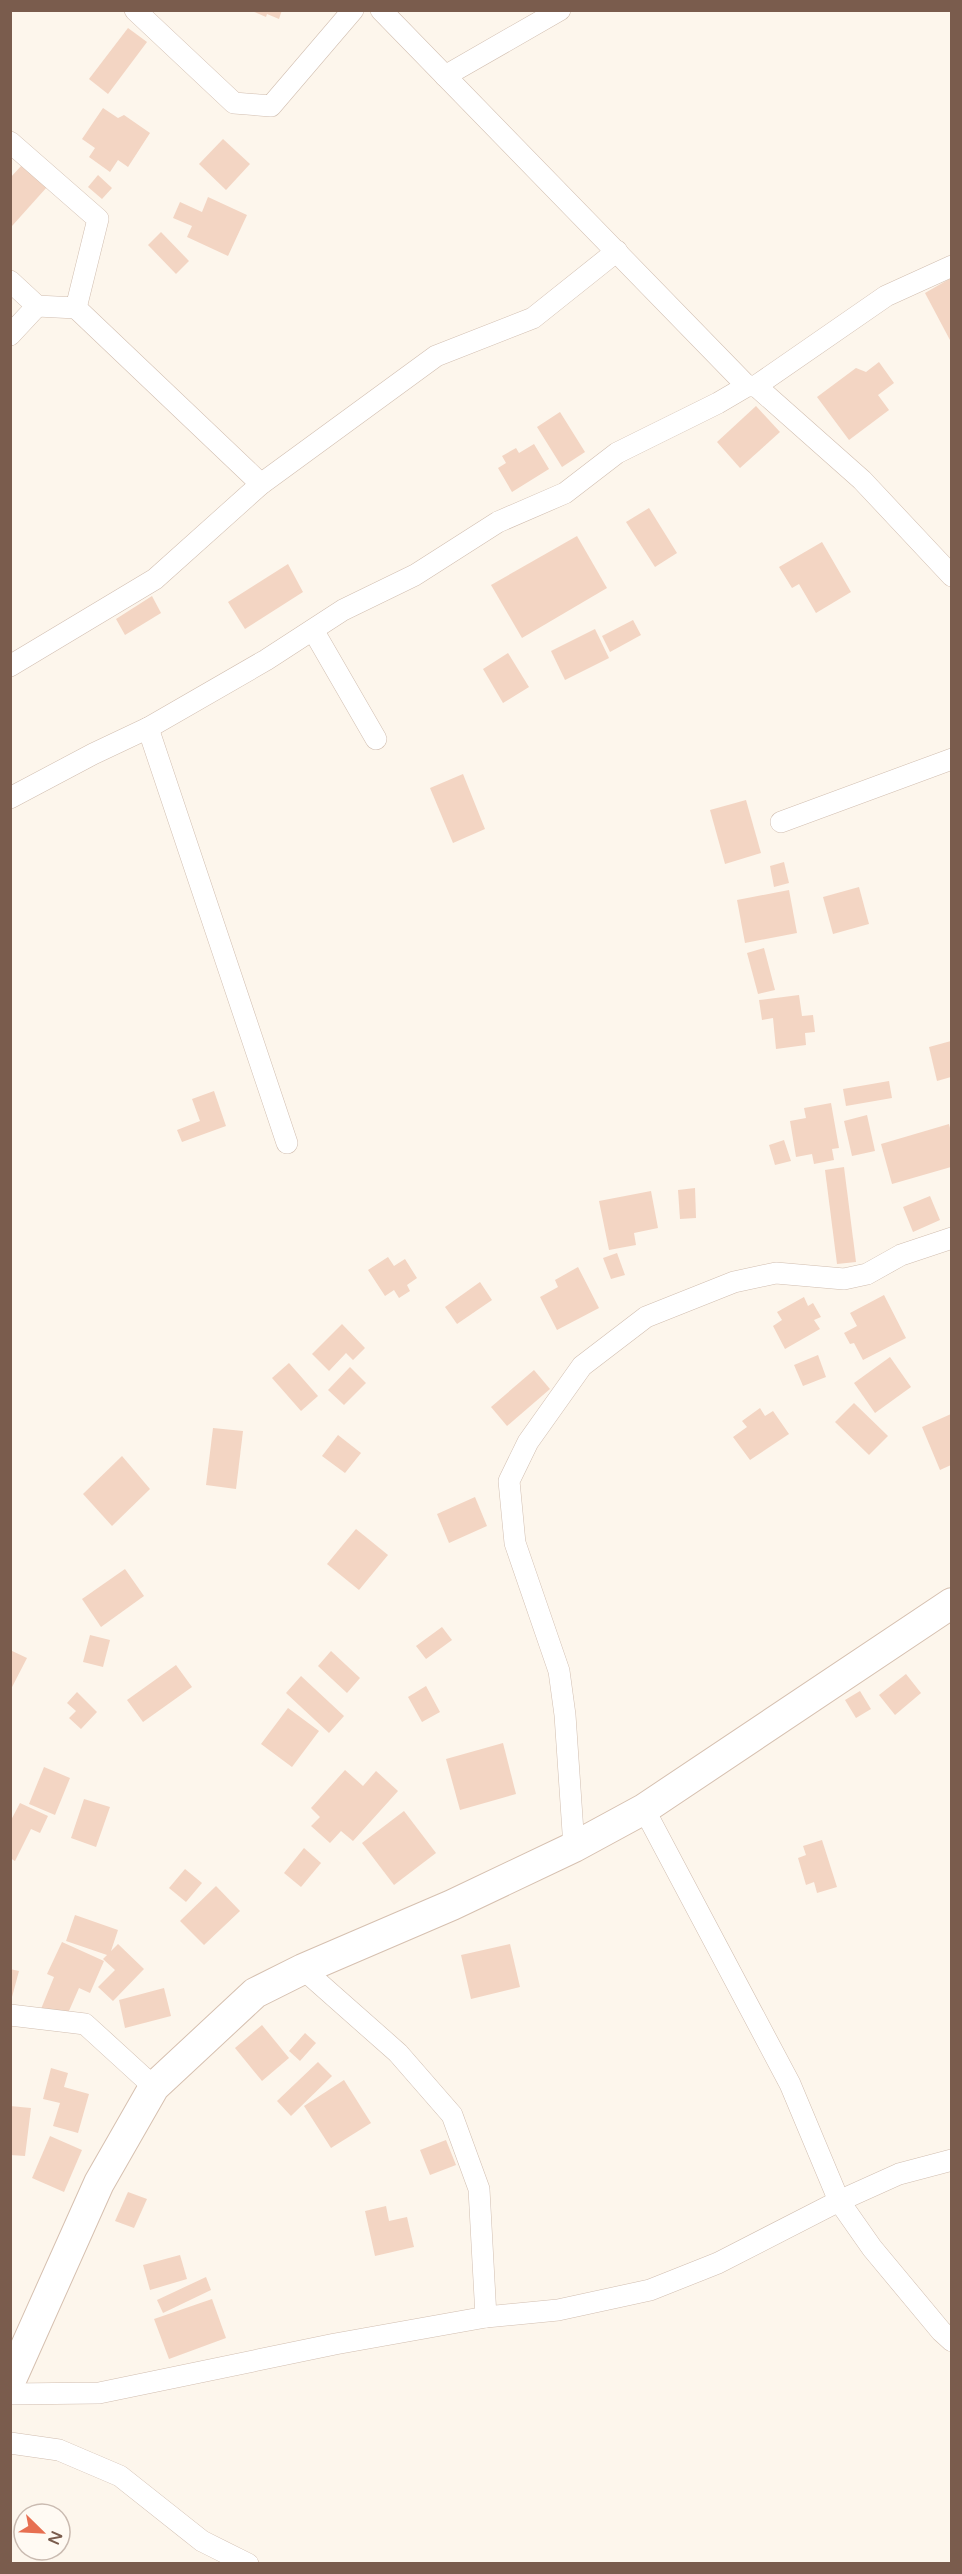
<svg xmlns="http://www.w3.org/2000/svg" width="962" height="2574" viewBox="0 0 962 2574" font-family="'Varela Round',sans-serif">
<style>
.building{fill:#f3d5c3}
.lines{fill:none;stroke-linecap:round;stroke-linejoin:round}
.street-casing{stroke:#d1beb0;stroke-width:22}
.secondary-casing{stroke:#d6c0b0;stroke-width:32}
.street{stroke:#fff;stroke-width:21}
.secondary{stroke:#fff;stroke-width:30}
</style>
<rect width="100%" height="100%" fill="#fdf6ec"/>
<g class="building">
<path d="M 250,10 L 282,10 L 279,19 L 267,14 L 266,17 Z"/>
<path d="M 128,28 L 147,42 L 108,94 L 89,79 Z"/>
<path d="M 103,108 L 118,118 L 124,115 L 150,133 L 128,167 L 118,160 L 110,172 L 89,157 L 95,148 L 82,139 Z"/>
<path d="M 223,139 L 250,164 L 226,190 L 199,164 Z"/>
<path d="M 23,164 L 47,187 L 12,226 L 10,224 L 10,178 Z"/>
<path d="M 98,175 L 112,188 L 102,199 L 88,187 Z"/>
<path d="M 208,197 L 247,215 L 228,256 L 187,237 L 192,226 L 173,218 L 180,202 L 202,212 Z"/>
<path d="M 161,232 L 189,261 L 176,274 L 148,245 Z"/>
<path d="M 951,278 L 951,342 L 925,293 Z"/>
<path d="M 879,362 L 894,383 L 878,395 L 889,410 L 849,440 L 817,397 L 856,368 L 866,372 Z"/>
<path d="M 756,406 L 780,432 L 740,468 L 717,442 Z"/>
<path d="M 560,412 L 585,452 L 562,467 L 537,427 Z"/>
<path d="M 534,444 L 549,469 L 512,492 L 498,468 L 506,463 L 502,456 L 516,448 L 519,453 Z"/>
<path d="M 649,508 L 677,553 L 655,567 L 626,522 Z"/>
<path d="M 577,536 L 607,588 L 522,638 L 491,585 Z"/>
<path d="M 822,542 L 851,592 L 816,613 L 799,584 L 792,588 L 779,567 Z"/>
<path d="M 288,564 L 303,592 L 245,629 L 228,602 Z"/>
<path d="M 152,596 L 161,613 L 125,635 L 116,619 Z"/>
<path d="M 633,620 L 641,635 L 610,652 L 602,636 Z"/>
<path d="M 595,629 L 609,658 L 565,680 L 551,651 Z"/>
<path d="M 508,653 L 529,687 L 503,703 L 483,669 Z"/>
<path d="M 463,774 L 485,829 L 453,843 L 430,788 Z"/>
<path d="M 746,800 L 761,853 L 725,864 L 710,810 Z"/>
<path d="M 784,862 L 789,883 L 774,887 L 770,866 Z"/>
<path d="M 859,887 L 869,924 L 833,934 L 823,897 Z"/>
<path d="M 789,890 L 797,933 L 745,943 L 737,900 Z"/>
<path d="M 764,948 L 775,990 L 758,994 L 747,953 Z"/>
<path d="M 799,995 L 802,1016 L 813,1015 L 815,1032 L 805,1033 L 806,1045 L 776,1049 L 773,1018 L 762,1020 L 759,1000 Z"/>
<path d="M 951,1041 L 951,1077 L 937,1081 L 929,1047 Z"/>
<path d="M 889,1081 L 892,1098 L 846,1106 L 843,1089 Z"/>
<path d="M 214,1091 L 226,1126 L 182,1142 L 177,1130 L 200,1121 L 192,1099 Z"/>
<path d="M 831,1103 L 839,1148 L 832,1149 L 834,1160 L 814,1164 L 812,1154 L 796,1157 L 790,1121 L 806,1118 L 804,1108 Z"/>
<path d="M 867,1115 L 875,1151 L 852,1156 L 844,1121 Z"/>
<path d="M 949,1124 L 951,1132 L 951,1167 L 892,1184 L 881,1144 Z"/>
<path d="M 784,1140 L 791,1161 L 775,1165 L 769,1145 Z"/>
<path d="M 844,1167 L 856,1262 L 837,1264 L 825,1170 Z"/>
<path d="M 695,1188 L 696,1218 L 680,1219 L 678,1190 Z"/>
<path d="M 651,1191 L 658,1228 L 634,1233 L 636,1245 L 609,1250 L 599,1201 Z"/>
<path d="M 930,1196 L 940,1220 L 913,1232 L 903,1207 Z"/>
<path d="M 617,1253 L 625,1275 L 611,1279 L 603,1258 Z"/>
<path d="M 388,1257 L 394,1266 L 405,1259 L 417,1278 L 407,1285 L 410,1291 L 399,1298 L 394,1290 L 385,1296 L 368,1270 Z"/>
<path d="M 578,1267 L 599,1308 L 557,1330 L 540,1297 L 558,1287 L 555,1280 Z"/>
<path d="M 480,1282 L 492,1300 L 457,1324 L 445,1307 Z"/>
<path d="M 884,1295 L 906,1338 L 863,1360 L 854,1343 L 850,1344 L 844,1333 L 857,1326 L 850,1313 Z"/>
<path d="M 804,1297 L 808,1306 L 813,1303 L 821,1317 L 814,1320 L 820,1329 L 785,1349 L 773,1326 L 782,1320 L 777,1312 Z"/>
<path d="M 342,1324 L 365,1348 L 353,1360 L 346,1353 L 329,1371 L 312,1354 Z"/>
<path d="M 818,1355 L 826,1377 L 803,1386 L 794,1365 Z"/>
<path d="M 890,1357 L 911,1387 L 875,1413 L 854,1383 Z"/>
<path d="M 289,1363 L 318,1396 L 301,1411 L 272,1378 Z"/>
<path d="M 350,1367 L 366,1383 L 344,1405 L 328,1390 Z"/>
<path d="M 534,1370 L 550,1389 L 507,1426 L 491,1407 Z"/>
<path d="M 854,1403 L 888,1436 L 869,1455 L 835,1422 Z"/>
<path d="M 760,1408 L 765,1416 L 773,1411 L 789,1434 L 750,1460 L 733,1437 L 747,1427 L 742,1421 Z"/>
<path d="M 951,1414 L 951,1465 L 940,1470 L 922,1427 Z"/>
<path d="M 213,1428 L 243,1431 L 236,1489 L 206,1485 Z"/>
<path d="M 338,1435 L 361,1453 L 345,1473 L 322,1456 Z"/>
<path d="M 122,1456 L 150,1489 L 112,1526 L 83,1494 Z"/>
<path d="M 475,1497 L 487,1526 L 449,1543 L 437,1514 Z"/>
<path d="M 356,1529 L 388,1555 L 359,1590 L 327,1564 Z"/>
<path d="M 125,1569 L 144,1596 L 101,1627 L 82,1599 Z"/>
<path d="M 442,1627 L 452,1640 L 426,1659 L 416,1646 Z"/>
<path d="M 90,1635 L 110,1640 L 103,1667 L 83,1662 Z"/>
<path d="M 10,1650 L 27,1658 L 10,1691 Z"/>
<path d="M 331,1651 L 360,1678 L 347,1693 L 318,1666 Z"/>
<path d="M 176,1665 L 192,1687 L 143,1722 L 127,1700 Z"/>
<path d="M 906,1674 L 921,1693 L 895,1715 L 879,1695 Z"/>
<path d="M 301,1676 L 344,1716 L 329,1733 L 286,1693 Z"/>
<path d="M 426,1686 L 440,1712 L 422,1722 L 408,1697 Z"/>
<path d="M 860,1691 L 871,1709 L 856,1718 L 845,1700 Z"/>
<path d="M 77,1692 L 97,1712 L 81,1729 L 69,1718 L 76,1711 L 67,1703 Z"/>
<path d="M 288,1708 L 319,1731 L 292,1767 L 261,1744 Z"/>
<path d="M 503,1743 L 516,1794 L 460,1810 L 446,1759 Z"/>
<path d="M 44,1767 L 70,1778 L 55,1815 L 29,1804 Z"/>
<path d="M 345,1770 L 363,1786 L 376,1771 L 398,1791 L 353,1841 L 341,1831 L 330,1843 L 311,1826 L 320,1817 L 311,1808 Z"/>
<path d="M 84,1799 L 110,1807 L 96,1847 L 71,1838 Z"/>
<path d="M 20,1803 L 48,1816 L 40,1833 L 31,1829 L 15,1861 L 10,1858 L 10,1822 Z"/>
<path d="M 404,1811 L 436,1853 L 394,1885 L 362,1843 Z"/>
<path d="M 822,1840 L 837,1887 L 817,1893 L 814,1882 L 806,1885 L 798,1858 L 806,1855 L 803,1846 Z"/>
<path d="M 304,1848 L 321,1863 L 301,1887 L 284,1873 Z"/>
<path d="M 185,1869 L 202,1883 L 186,1902 L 169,1888 Z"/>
<path d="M 216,1886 L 240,1911 L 204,1945 L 180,1921 Z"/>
<path d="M 75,1915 L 118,1930 L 111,1951 L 118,1944 L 144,1969 L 113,2001 L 98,1987 L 115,1970 L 103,1959 L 107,1955 L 66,1941 Z"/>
<path d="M 62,1942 L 104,1961 L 90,1993 L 79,1988 L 65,2020 L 41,2009 L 54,1977 L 47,1974 Z"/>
<path d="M 510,1944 L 520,1987 L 471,1999 L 461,1955 Z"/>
<path d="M 10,1969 L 19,1971 L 12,1997 L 10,1996 Z"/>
<path d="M 164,1988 L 171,2016 L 125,2028 L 119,2000 Z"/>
<path d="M 262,2025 L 289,2058 L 262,2081 L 235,2048 Z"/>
<path d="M 305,2033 L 316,2043 L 300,2061 L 289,2051 Z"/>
<path d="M 318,2062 L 332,2076 L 291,2116 L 277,2101 Z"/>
<path d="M 51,2068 L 68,2073 L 64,2087 L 89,2094 L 78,2133 L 53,2126 L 60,2103 L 43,2099 Z"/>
<path d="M 344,2080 L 371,2123 L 331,2148 L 304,2106 Z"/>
<path d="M 10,2106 L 31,2108 L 25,2156 L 10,2155 Z"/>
<path d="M 50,2136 L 82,2150 L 64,2192 L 32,2178 Z"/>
<path d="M 446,2140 L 456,2165 L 430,2175 L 420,2150 Z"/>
<path d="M 128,2192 L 147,2199 L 134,2228 L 115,2221 Z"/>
<path d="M 386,2206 L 389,2221 L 407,2217 L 414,2247 L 375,2256 L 365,2211 Z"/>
<path d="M 180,2255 L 187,2279 L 150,2290 L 143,2265 Z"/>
<path d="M 206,2277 L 211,2290 L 163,2313 L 157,2300 Z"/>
<path d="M 212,2299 L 226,2338 L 169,2359 L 154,2319 Z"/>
</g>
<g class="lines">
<defs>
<g id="street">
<path d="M 135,10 L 234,103 L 271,106 L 353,10"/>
<path d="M 381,10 L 747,386"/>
<path d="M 445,76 L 560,10"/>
<path d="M 10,142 L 98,219 L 76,308 L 37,306 L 10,281"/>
<path d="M 76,308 L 261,484"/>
<path d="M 10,335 L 37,306"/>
<path d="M 756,386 L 862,480 L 952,576"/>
<path d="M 313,630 L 376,739"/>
<path d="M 10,666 L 155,579 L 261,484 L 436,356 L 533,318 L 617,251"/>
<path d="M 148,728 L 287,1143"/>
<path d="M 10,798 L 93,754 L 148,728 L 266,660 L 343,610 L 415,575 L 498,522 L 565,493 L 617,453 L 718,403 L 747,386 L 756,386 L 886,296 L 952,266"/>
<path d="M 781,822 L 952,759"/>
<path d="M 644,1809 L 790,2084 L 839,2201 L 872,2248 L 941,2331 L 952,2341"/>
<path d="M 574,1847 L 565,1715 L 559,1671 L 515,1543 L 509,1481 L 528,1442 L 582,1366 L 646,1317 L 734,1282 L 776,1273 L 844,1279 L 867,1274 L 901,1255 L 952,1238"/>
<path d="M 303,1969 L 398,2053 L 452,2115 L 479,2189 L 486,2317"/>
<path d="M 10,2015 L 85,2024 L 154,2087"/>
<path d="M 10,2394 L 99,2393 L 335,2344 L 486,2317 L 558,2310 L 650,2290 L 718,2263 L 839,2201 L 899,2174 L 952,2160"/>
<path d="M 10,2443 L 59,2450 L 120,2476 L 202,2541 L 248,2564"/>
</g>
<path id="secondary" d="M 10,2382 L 99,2183 L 154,2087 L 255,1993 L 303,1969 L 452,1905 L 574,1847 L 644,1809 L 952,1603"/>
</defs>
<use href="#street" class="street-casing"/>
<use href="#secondary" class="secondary-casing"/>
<use href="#street" class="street"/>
<use href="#secondary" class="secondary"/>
</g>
<rect width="962" height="2574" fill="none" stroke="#7a5c4d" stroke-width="24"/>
<g transform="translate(42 2532) rotate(114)"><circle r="28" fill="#fffaf3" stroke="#cabbb1" stroke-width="1.5"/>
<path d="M0-4.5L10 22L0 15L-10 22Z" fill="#e76f51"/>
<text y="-9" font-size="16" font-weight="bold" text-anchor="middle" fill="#7a5c4d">N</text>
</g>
</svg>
